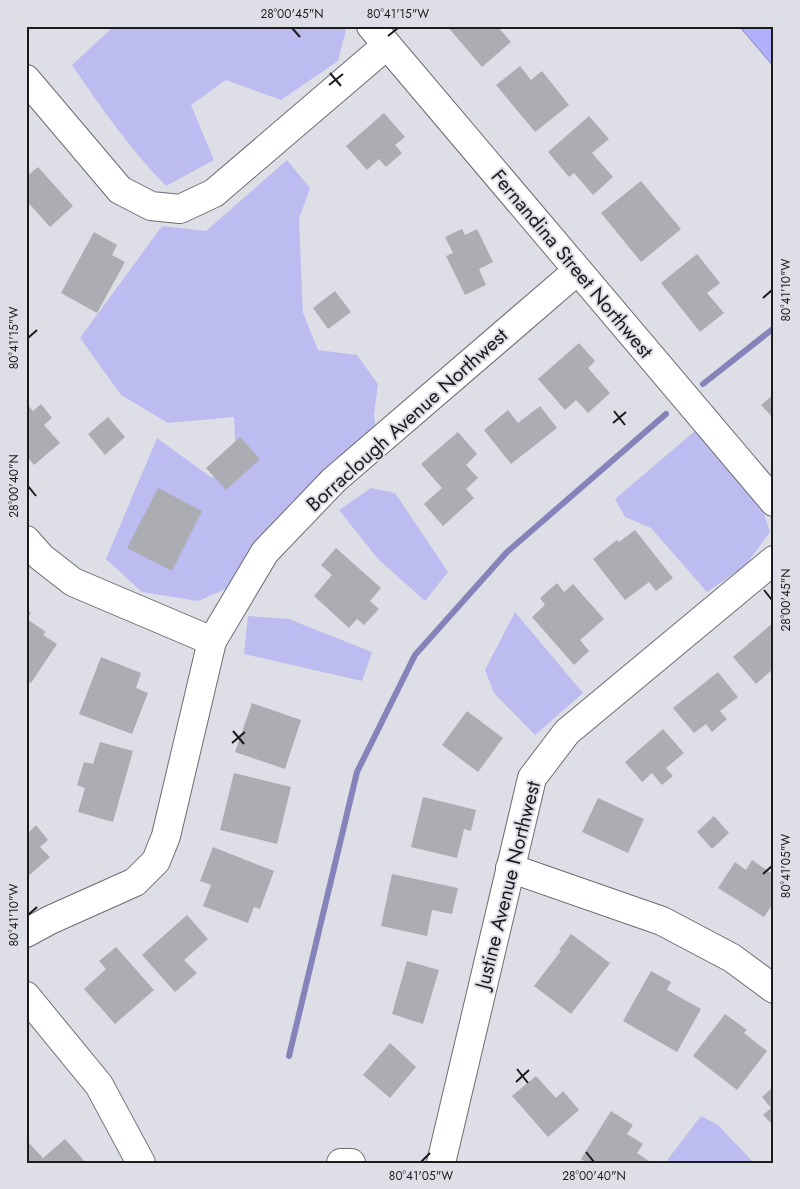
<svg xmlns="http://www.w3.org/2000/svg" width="800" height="1189" viewBox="0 0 800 1189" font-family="Jost,sans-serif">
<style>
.green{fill:#bcbcf0}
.water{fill:#b1b0fd;stroke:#8483ba}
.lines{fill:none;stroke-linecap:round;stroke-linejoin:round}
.stream{stroke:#8483ba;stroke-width:6}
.building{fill:#acacb3}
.minor-casing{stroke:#6c6c73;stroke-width:30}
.minor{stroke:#fff;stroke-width:28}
.ticks{fill:none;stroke:#1b1b1e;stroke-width:2}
.labels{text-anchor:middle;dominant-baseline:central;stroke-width:4;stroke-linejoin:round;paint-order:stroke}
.street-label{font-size:20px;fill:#1b1b1e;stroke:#dedfe6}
.neatline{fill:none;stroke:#1b1b1e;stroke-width:2}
.ticks-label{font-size:12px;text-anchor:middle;fill:#1b1b1e}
</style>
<rect width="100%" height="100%" fill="#dedfe6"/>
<g class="green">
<path d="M 114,26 L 342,26 L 346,30 L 338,61 L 281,100 L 226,80 L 191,105 L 214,160 L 166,186 C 130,149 101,108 72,65 Z"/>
<path d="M 287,160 L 310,188 L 299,219 L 303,313 L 318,350 L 357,355 L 378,384 L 374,415 L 376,430 L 228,588 L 198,601 L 142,592 L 106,559 L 157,438 L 212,478 L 236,459 L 234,417 L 168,423 L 121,395 L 80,338 L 162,226 L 206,231 Z"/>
<path d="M 695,431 L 762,508 L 770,532 L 745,566 L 707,592 L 651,528 L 625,517 L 615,499 Z"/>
<path d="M 371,488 L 395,493 L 448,572 L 425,601 L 378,559 L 339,510 Z"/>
<path d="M 515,612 L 583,693 L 535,735 L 494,693 L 485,670 Z"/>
<path d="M 248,616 L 289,619 L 372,652 L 362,681 L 244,654 Z"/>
<path d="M 701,1116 L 718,1125 L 754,1163 L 665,1163 Z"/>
</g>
<path class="water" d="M 739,26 L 774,26 L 774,67 Z"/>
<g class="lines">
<g class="stream">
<path d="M 703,384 L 774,328"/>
<path d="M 289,1056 L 357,772 L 415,655 L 507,552 L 666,414"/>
</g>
</g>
<g class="building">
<path d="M 447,26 L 497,26 L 511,42 L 482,67 Z"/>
<path d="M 520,66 L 531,80 L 542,71 L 569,105 L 535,132 L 496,85 Z"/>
<path d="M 384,113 L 405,137 L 395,145 L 402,153 L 386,167 L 379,159 L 367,170 L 346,146 Z"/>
<path d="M 589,116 L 609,139 L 592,153 L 613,177 L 593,195 L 574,173 L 569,177 L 548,152 Z"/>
<path d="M 38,167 L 73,206 L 50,227 L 26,200 L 26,177 Z"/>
<path d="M 641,181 L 681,229 L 641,262 L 601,213 Z"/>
<path d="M 462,229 L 465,235 L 477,229 L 493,262 L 479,269 L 486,285 L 465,295 L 446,256 L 453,253 L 445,237 Z"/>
<path d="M 94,232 L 117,245 L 112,255 L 125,262 L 97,313 L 61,293 Z"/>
<path d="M 697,254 L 720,283 L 707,293 L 724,313 L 700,332 L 661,283 Z"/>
<path d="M 335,291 L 351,312 L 328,329 L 313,308 Z"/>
<path d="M 579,343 L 595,361 L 588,368 L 610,393 L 588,413 L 576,400 L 565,410 L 538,379 Z"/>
<path d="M 774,394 L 774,419 L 761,405 Z"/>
<path d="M 26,403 L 33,411 L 41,404 L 52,418 L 44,425 L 60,443 L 34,465 L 26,455 Z"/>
<path d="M 540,406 L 557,428 L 511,464 L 484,430 L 508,410 L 518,423 Z"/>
<path d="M 108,417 L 125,437 L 105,455 L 88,434 Z"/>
<path d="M 458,432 L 477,454 L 466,465 L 478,478 L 466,489 L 474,498 L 443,526 L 424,504 L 442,488 L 421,464 Z"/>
<path d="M 240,437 L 260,459 L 226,490 L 206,468 Z"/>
<path d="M 158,488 L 202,511 L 172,571 L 127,548 Z"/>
<path d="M 635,530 L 673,578 L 656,591 L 649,582 L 625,600 L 593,559 L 617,540 L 619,542 Z"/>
<path d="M 336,548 L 381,588 L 370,601 L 379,609 L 364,625 L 357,619 L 349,628 L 314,596 L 332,575 L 321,565 Z"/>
<path d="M 557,583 L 564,592 L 573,584 L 604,619 L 580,640 L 589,651 L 574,665 L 532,617 L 545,605 L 540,598 Z"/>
<path d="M 26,610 L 31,613 L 27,619 L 46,632 L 43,635 L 57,644 L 31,683 L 26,680 Z"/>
<path d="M 774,622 L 774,668 L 756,684 L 733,657 Z"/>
<path d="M 101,657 L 141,673 L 136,688 L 148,693 L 132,734 L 79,714 Z"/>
<path d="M 718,672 L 738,697 L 720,711 L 727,719 L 712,732 L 706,724 L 694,733 L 673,708 Z"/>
<path d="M 252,703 L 301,720 L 285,769 L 235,752 Z"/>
<path d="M 467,711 L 503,738 L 478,772 L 442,745 Z"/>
<path d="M 663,729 L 684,753 L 666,768 L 673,776 L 662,785 L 652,773 L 642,782 L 625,762 Z"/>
<path d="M 100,742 L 133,751 L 113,822 L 78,812 L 85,788 L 77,785 L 84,762 L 93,764 Z"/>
<path d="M 234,773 L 291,787 L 277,844 L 220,830 Z"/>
<path d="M 423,797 L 476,810 L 471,831 L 464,829 L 457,858 L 411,847 Z"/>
<path d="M 598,798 L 644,819 L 628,853 L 582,832 Z"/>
<path d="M 714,816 L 729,833 L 712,849 L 697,832 Z"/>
<path d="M 36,825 L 48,840 L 40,847 L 50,857 L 26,878 L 26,829 L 29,832 Z"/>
<path d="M 213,847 L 274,871 L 260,909 L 254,907 L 248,923 L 203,906 L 211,885 L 200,881 Z"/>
<path d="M 752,860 L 774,875 L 774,902 L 764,917 L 718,888 L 735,862 L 746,870 Z"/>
<path d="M 392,874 L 458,888 L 452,914 L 432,910 L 427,936 L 381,926 Z"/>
<path d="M 187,915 L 208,939 L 184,960 L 197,973 L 175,992 L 142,955 Z"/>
<path d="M 571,934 L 610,963 L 571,1014 L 534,986 L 561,951 L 559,950 Z"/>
<path d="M 116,947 L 154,990 L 115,1024 L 84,989 L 106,969 L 99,961 Z"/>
<path d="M 407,961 L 439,970 L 423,1024 L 392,1014 Z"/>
<path d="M 651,971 L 671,982 L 667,990 L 701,1009 L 677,1052 L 623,1021 Z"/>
<path d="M 725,1014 L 747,1030 L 744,1033 L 767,1051 L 737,1090 L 693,1056 Z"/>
<path d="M 390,1043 L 416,1067 L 390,1098 L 363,1075 Z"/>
<path d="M 536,1076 L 556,1098 L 563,1091 L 579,1110 L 548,1137 L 512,1096 Z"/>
<path d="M 774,1086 L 774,1126 L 763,1115 L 771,1108 L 762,1097 Z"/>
<path d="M 611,1111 L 633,1125 L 627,1134 L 643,1144 L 637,1153 L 649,1161 L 648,1163 L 587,1163 L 581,1159 Z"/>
<path d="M 65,1139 L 86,1163 L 26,1163 L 26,1145 L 29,1143 L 43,1158 Z"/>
</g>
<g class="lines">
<defs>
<g id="minor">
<path d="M 371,26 L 774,502"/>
<path d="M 26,79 L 120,190 L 151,206 L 180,209 L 214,193 L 387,45"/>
<path d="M 26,540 L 41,557 L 73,582 L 212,641"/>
<path d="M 510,868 L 662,921 L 732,958 L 774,989"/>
<path d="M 26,933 L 50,920 L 135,882 L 156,861 L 166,836 L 212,641 L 265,552 L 334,480 L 577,271"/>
<path d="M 26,996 L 99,1085 L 141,1163"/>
<path d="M 341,1163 L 351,1163"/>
<path d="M 441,1163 L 532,778 L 567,732 L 774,560"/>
</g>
</defs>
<use href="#minor" class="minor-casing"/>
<use href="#minor" class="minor"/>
</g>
<path class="ticks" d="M 292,28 L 300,37M 388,36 L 398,28M 330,73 L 341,86M 329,85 L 343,74M 763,298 L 772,290M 28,338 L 37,330M 614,411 L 625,425M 613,423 L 626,412M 28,486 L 36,496M 764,590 L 772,600M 233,731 L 244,744M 232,743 L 245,732M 763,874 L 772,866M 28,915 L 37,907M 517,1069 L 528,1083M 516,1082 L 529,1070M 586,1152 L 594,1162M 421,1162 L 430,1153"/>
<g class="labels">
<g class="street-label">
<text transform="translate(572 264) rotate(50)">Fernandina Street Northwest</text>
<text transform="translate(407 420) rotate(-42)">Borraclough Avenue Northwest</text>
<text transform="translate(508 885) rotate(-76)">Justine Avenue Northwest</text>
</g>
</g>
<rect width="800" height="1189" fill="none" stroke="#dedfe6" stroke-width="55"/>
<rect x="28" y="28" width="744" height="1134" class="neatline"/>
<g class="ticks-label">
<text x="292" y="18">28°00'45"N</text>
<text x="398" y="18">80°41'15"W</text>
<text transform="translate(786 290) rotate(-90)" y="4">80°41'10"W</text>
<text transform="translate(14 338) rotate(-90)" y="4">80°41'15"W</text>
<text transform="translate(14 486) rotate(-90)" y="4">28°00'40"N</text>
<text transform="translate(786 600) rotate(-90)" y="4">28°00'45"N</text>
<text transform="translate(786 866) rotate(-90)" y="4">80°41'05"W</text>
<text transform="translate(14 915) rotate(-90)" y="4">80°41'10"W</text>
<text x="421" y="1180">80°41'05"W</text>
<text x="594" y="1180">28°00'40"N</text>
</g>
</svg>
